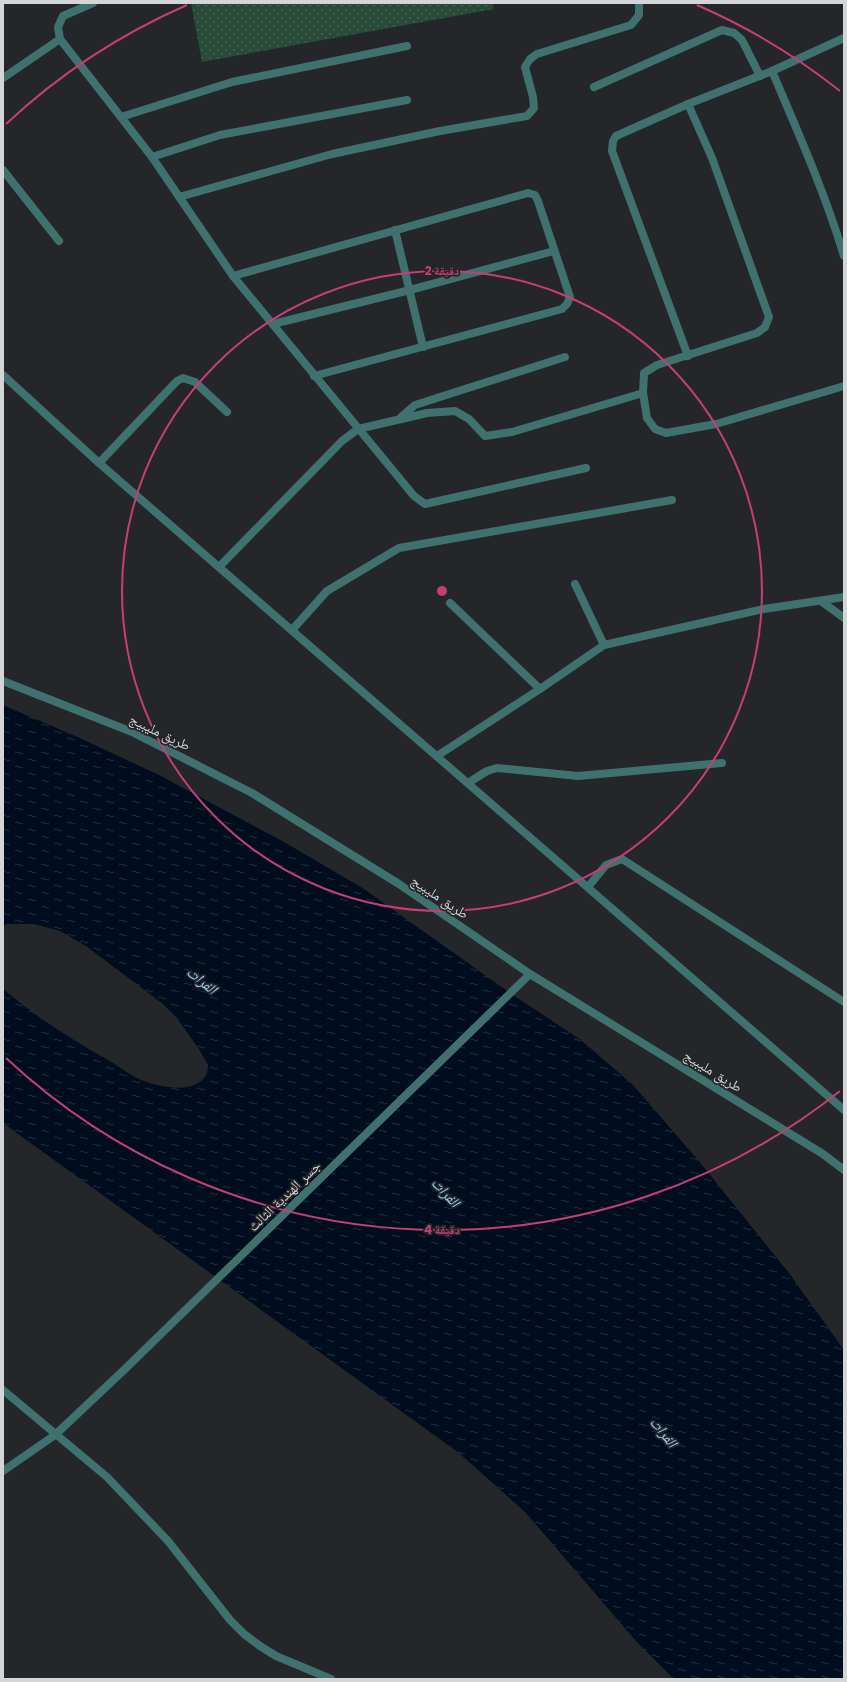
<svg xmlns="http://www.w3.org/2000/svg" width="847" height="1682" viewBox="0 0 847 1682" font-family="Poppins,'Noto Naskh Arabic',sans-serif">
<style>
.park{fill:url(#park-dots)}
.water{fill:url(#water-ripples)}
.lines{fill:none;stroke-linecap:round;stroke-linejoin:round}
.minor{stroke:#3f716e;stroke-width:8}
.tertiary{stroke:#3f716e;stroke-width:8}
.ring{fill:none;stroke:#c63e74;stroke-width:2}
.labels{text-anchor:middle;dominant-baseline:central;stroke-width:3.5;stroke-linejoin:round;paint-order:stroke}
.street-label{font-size:14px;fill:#d4d5d7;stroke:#242629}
.water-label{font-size:15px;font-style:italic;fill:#92cefc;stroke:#242629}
.centre{fill:#c63e74;stroke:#242629;stroke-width:2}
.ring-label{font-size:12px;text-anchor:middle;font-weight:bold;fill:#c63e74;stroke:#242629;stroke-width:3.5;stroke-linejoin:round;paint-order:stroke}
</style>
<defs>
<pattern id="park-dots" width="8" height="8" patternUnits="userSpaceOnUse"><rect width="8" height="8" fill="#284a38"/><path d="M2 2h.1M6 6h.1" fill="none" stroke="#466354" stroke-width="1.8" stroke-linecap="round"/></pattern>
<pattern id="water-ripples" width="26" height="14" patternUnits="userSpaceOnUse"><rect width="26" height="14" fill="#000d1e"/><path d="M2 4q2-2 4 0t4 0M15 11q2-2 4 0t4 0" fill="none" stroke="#242f3e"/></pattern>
</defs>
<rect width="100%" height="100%" fill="#242629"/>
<path class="park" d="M 191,3 L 492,3 L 494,9 L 202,62 Z"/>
<path class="water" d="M 3,705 L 82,739 L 157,774 L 284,842 L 364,889 L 510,993 L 581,1040 L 633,1085 L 698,1160 L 789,1273 L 844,1350 L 844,1679 L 674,1679 L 636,1641 L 525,1512 L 459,1453 L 3,1123 L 3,989 C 36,1017 72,1040 110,1061 C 121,1068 133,1077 144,1081 C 161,1087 192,1094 205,1077 C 207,1074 208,1069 208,1065 L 199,1049 L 176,1017 L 163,1004 L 86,946 L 60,931 L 34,924 L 7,924 L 3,926 Z"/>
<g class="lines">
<g class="minor">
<path d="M 93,3 L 63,16 L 58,27 L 60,39 L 152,157 L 233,276 L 414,496 L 425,504 L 586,468"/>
<path d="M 772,71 C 798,132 825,193 844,256"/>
<path d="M 3,78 L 60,39"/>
<path d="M 594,87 L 722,30 L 734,33 L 742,40 L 760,76"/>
<path d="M 688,104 L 772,71 L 844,38"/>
<path d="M 121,117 L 232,82 L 407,46"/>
<path d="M 152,157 L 220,135 L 407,100"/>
<path d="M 3,170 L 59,241"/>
<path d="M 179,197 L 332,154 L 440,131 L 527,116 L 534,108 L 533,97 L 525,67 L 530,59 L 537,54 L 631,25 L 639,15 L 639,3"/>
<path d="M 395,230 L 423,347"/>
<path d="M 233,276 L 528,193 L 535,195 L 538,201 L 570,297 L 567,304 L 562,309 L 314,376"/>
<path d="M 273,324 L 410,290 L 554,251"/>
<path d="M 3,375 L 99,463 L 844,1110"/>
<path d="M 643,393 L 647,418 L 655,429 L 666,433 L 716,424 L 844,386"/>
<path d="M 401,417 L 415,405 L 565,357"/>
<path d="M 99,463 L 177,381 L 183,378 L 195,382 L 227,412"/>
<path d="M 219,567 L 342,441 L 358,429 L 427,413 L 455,411 L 469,419 L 485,436 L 512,432 L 643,393 L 644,373 L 657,365 L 757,333 L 765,327 L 769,317 L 712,158 L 688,104 L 616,136 L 613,141 L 612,151 L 688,356"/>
<path d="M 575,584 L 604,645"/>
<path d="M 821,601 L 844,618"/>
<path d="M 450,603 L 540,689"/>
<path d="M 292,630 L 327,591 L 399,548 L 672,500"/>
<path d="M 437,756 L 540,689 L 604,645 L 764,609 L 844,597"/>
<path d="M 468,783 L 487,771 L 497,768 L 578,776 L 722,763"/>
<path d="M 588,887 L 606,865 L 622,859 L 844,1002"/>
<path d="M 3,1390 L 107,1477 L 168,1541 L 230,1620 L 244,1634 L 260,1646 L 276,1656 L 331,1679"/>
</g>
<g class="tertiary">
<path d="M 3,681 L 132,732 L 252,793 L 399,884 L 530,974 L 823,1154 L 844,1170"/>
<path d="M 3,1471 L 55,1435 L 125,1369 L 530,974"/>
</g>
</g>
<g class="ring">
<circle cx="442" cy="591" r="320"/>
<path d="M840 1091A639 639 0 0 1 6 1058M6 124A639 639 0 0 1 187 5M697 5A639 639 0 0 1 840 91"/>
</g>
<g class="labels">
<g class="street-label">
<text transform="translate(160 732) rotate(26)">طريق مليبيج</text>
<text transform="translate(440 897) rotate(34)">طريق مليبيج</text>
<text transform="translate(713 1071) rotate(32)">طريق مليبيج</text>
<text transform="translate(284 1196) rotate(-44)">جسر الهندية الثالث</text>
</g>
<g class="water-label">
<text transform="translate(202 980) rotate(39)">الفرات</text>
<text transform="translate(446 1192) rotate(47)">الفرات</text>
<text transform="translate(664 1432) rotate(51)">الفرات</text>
</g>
</g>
<circle cx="442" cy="591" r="6" class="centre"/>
<g class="ring-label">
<text x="442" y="275">2 دقيقة</text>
<text x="442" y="1234">4 دقيقة</text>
</g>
<rect width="847" height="1682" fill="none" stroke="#d4d5d7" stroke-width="8"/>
</svg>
